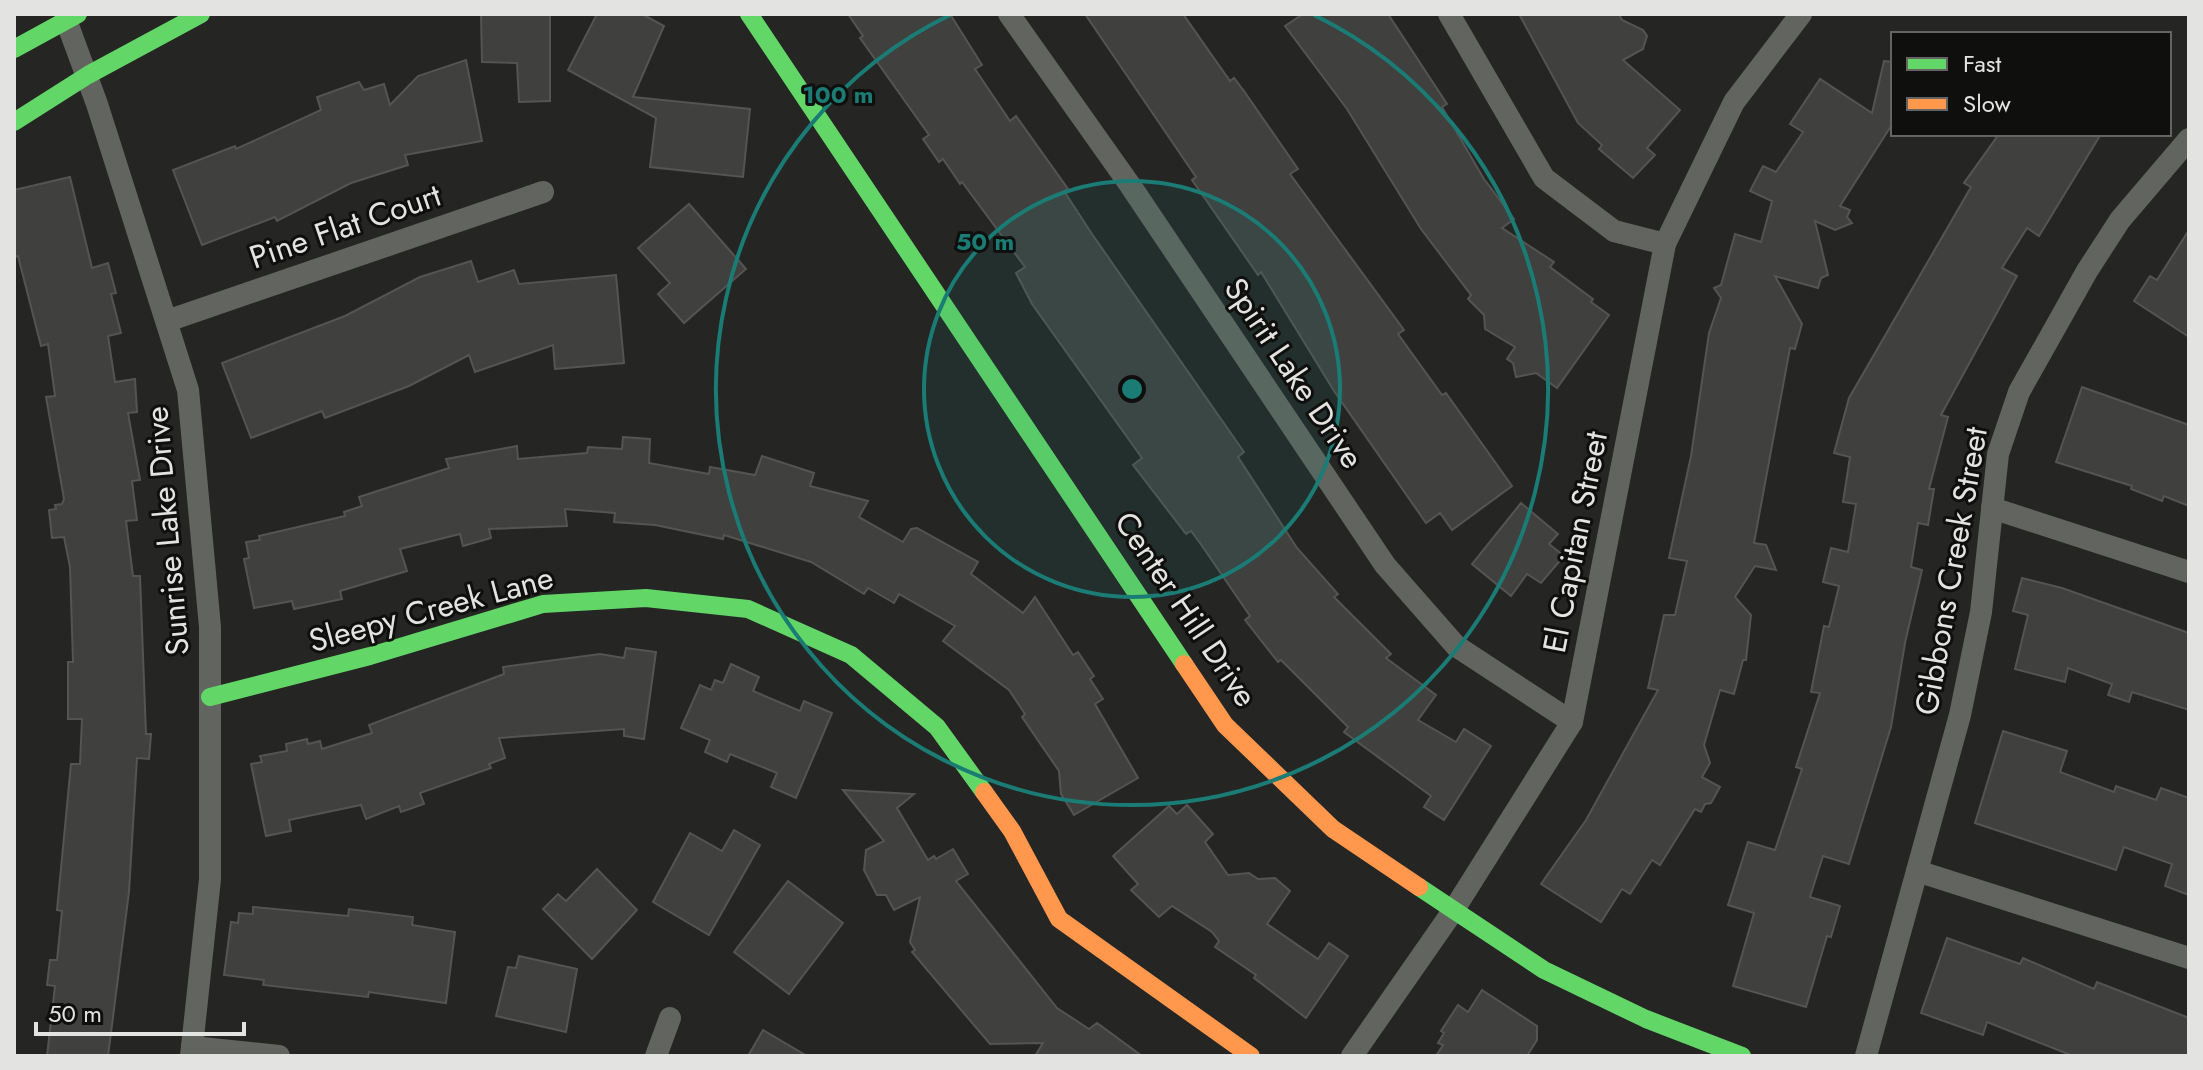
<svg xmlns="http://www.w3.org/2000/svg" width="2203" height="1070" viewBox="0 0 2203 1070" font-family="Jost,sans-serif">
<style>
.building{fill:#40403f;stroke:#545453;stroke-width:2}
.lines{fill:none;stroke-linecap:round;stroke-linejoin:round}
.street{stroke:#62655f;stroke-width:22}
.fast{stroke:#63d668;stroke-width:18}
.slow{stroke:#ff974d;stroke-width:18}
.ring{fill:none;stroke:#1a7c74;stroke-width:4}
.labels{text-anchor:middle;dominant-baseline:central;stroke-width:6;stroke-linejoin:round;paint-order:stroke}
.street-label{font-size:32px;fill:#e3e4e2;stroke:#0f0f0e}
.centre{fill:#1a7c74;stroke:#0f0f0e;stroke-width:4}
.ring-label{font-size:24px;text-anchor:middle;font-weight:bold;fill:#1a7c74;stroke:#0f0f0e;stroke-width:6;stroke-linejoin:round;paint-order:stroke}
</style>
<rect width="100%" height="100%" fill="#252524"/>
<g class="building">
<path d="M 481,14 L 550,14 L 550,101 L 519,102 L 517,63 L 482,62 Z"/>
<path d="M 597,14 L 642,14 L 664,26 L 633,97 L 750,109 L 743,177 L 650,167 L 656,118 L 568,70 Z"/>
<path d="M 848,14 L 950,14 L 982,65 L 975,69 L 1010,121 L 1016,116 L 1068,189 L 1064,191 L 1092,234 L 1244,452 L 1238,457 L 1297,548 L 1338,594 L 1334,597 L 1391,654 L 1386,658 L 1436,695 L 1418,720 L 1456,742 L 1464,729 L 1491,746 L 1444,820 L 1424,807 L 1431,796 L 1344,732 L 1348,727 L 1281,660 L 1278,662 L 1245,620 L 1250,616 L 1200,543 L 1191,531 L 1186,534 L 1133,465 L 1142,458 L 1032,304 L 1016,273 L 1025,267 L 962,182 L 960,184 L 943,159 L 939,162 L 923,139 L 929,135 L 860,38 L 863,36 Z"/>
<path d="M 1085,14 L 1183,14 L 1230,81 L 1234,78 L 1244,91 L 1298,169 L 1290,174 L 1404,330 L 1398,334 L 1442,395 L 1446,393 L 1512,486 L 1452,530 L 1440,513 L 1426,523 L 1334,391 L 1261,272 L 1258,275 L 1208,203 L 1192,180 L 1196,177 Z"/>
<path d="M 1303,14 L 1388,14 L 1447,104 L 1442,107 L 1484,179 L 1514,219 L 1502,228 L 1554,262 L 1550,267 L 1593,299 L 1591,302 L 1609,315 L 1557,388 L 1536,373 L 1516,377 L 1513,363 L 1507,359 L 1515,347 L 1485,329 L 1484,315 L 1468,299 L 1471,295 L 1421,229 L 1347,109 L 1285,26 Z"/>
<path d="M 1519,14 L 1619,14 L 1622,20 L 1643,30 L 1647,36 L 1643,49 L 1623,60 L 1680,110 L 1647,148 L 1655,155 L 1633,178 L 1599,149 L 1602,145 L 1578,123 Z"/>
<path d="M 466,60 L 482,141 L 405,155 L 408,165 L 351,183 L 277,221 L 275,217 L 202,245 L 173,170 L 235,146 L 236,149 L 321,110 L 317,97 L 359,82 L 364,90 L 384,84 L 390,105 L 418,76 Z"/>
<path d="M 1884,61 L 1893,62 L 1893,123 L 1840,206 L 1850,210 L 1847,217 L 1852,223 L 1835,230 L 1815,221 L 1828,275 L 1821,278 L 1818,288 L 1775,276 L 1802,324 L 1795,349 L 1790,348 L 1754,543 L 1766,545 L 1776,570 L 1755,566 L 1735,597 L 1751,615 L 1746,660 L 1743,660 L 1734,694 L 1720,690 L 1704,745 L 1710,763 L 1702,777 L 1720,787 L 1711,803 L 1705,804 L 1701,812 L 1695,809 L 1660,865 L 1652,860 L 1630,894 L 1622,889 L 1601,922 L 1541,884 L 1586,820 L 1658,690 L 1648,688 L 1664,615 L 1675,615 L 1687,561 L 1669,558 L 1691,456 L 1709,333 L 1721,298 L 1714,288 L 1721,285 L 1735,234 L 1761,242 L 1772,201 L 1750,191 L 1763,166 L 1776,172 L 1803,132 L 1790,124 L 1820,79 L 1872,113 Z"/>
<path d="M 1999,134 L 2101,134 L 2039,236 L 2027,228 L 2002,268 L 2017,276 L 1941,415 L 1948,417 L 1929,489 L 1934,489 L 1928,525 L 1918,523 L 1911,567 L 1922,570 L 1905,643 L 1891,727 L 1849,864 L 1823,856 L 1810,897 L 1840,906 L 1831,937 L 1827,936 L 1806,1007 L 1733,986 L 1754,913 L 1728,905 L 1748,842 L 1775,850 L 1802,769 L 1796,767 L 1820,693 L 1811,692 L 1824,626 L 1829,627 L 1839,586 L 1823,582 L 1831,548 L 1848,552 L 1856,504 L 1843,502 L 1850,457 L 1834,453 L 1849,398 L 1971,187 L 1964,183 Z"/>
<path d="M 70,177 L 92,268 L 108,263 L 116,293 L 111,294 L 121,333 L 108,336 L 115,382 L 135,379 L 137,412 L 128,413 L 140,480 L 132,481 L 137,520 L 126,521 L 133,576 L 140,576 L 146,734 L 151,734 L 149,759 L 137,758 L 129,892 L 108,1056 L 47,1056 L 55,986 L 47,985 L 50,960 L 57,960 L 62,911 L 57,910 L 71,764 L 80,764 L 82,719 L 68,719 L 68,662 L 73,662 L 70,567 L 64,537 L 52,538 L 49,510 L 56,509 L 55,505 L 62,504 L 64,499 L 46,397 L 55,396 L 48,344 L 41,346 L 18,256 L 14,257 L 14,190 Z"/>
<path d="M 689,204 L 746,269 L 684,323 L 658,294 L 670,283 L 638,248 Z"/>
<path d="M 2189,230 L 2189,337 L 2134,301 L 2150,276 L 2157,280 Z"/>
<path d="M 471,261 L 478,282 L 514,270 L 519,284 L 616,275 L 624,363 L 555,369 L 553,345 L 475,372 L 469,355 L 409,386 L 325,418 L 322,411 L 251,438 L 222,363 L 345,316 L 420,277 Z"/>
<path d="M 2082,387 L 2189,425 L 2189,506 L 2164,496 L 2162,501 L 2131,489 L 2132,486 L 2056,462 Z"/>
<path d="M 623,437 L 650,439 L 649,463 L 709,474 L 710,467 L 755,475 L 762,456 L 814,473 L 810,486 L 868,501 L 859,517 L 903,542 L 911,529 L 917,528 L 978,562 L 971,574 L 1023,613 L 1035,597 L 1073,655 L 1078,652 L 1094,676 L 1090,679 L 1103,699 L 1095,704 L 1138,778 L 1074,815 L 1061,794 L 1059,771 L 1022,717 L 1025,714 L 1009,690 L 943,641 L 955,626 L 899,594 L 894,603 L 868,588 L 864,594 L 811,562 L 724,535 L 723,539 L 655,525 L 614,522 L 615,513 L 565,509 L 567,526 L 489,529 L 491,538 L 463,546 L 460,534 L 400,549 L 407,571 L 340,591 L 342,599 L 294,609 L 292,601 L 254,608 L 244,559 L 249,558 L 246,542 L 260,540 L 259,536 L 345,516 L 344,512 L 362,506 L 359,497 L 449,468 L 446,459 L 517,446 L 518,459 L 587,453 L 588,447 L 622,449 Z"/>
<path d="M 1521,503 L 1558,534 L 1549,544 L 1564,556 L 1541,583 L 1527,574 L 1511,596 L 1472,564 Z"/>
<path d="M 2022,578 L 2062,588 L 2189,633 L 2189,710 L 2132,692 L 2129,702 L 2108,695 L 2112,684 L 2068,668 L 2065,682 L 2015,669 L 2028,615 L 2013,611 Z"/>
<path d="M 626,648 L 656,652 L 644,739 L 624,736 L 624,729 L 499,738 L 505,758 L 489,764 L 491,768 L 420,793 L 424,804 L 401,812 L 399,806 L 366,819 L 361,805 L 289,820 L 291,831 L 266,836 L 251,764 L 262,762 L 260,756 L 287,751 L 286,744 L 307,739 L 308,744 L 320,741 L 322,749 L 372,733 L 369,725 L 504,674 L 503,667 L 600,654 L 624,658 Z"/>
<path d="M 731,664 L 759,677 L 753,691 L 800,711 L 804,701 L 832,713 L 796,798 L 771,787 L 777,773 L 730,754 L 727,762 L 705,752 L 710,740 L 681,728 L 700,685 L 711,690 L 715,680 L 723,683 Z"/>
<path d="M 2003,731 L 2067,751 L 2060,772 L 2114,792 L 2116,786 L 2156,800 L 2161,788 L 2189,798 L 2189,895 L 2165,886 L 2172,864 L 2124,847 L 2116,870 L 1975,823 Z"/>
<path d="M 843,790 L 914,794 L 897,808 L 928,860 L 934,856 L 936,859 L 953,849 L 968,874 L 956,881 L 1057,1008 L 1089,1029 L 1097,1023 L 1142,1056 L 1035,1056 L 1043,1043 L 990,1044 L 912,952 L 915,950 L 910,942 L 920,897 L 894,910 L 886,895 L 877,895 L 864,870 L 866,850 L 884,841 Z"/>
<path d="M 1187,805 L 1213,834 L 1205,842 L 1228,875 L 1249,873 L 1258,879 L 1275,878 L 1290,891 L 1267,924 L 1318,959 L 1329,943 L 1348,956 L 1306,1018 L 1254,978 L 1256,975 L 1215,947 L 1219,941 L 1212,932 L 1172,906 L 1159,917 L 1131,890 L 1138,884 L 1113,856 L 1169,806 L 1177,814 Z"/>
<path d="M 734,830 L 760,845 L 709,935 L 653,902 L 690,833 L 722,851 Z"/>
<path d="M 597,869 L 637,910 L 592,959 L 543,909 L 558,894 L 566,901 Z"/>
<path d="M 788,881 L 843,923 L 789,994 L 734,952 Z"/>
<path d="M 253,907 L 348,916 L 349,909 L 413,917 L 412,925 L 455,932 L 446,1003 L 369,992 L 368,997 L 263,985 L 264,980 L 224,975 L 231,922 L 238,923 L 239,913 L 253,914 Z"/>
<path d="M 1947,938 L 2020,964 L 2023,958 L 2094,989 L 2097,982 L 2189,1018 L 2189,1056 L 2073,1056 L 1987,1022 L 1983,1035 L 1921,1013 Z"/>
<path d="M 519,956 L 577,969 L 566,1032 L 496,1016 L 508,967 L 516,968 Z"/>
<path d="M 1482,990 L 1537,1026 L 1537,1040 L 1527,1056 L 1436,1056 L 1443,1045 L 1438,1043 L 1444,1033 L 1441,1031 L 1458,1005 L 1468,1012 Z"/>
<path d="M 763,1030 L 807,1056 L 748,1056 Z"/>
</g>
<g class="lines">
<g class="street">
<path d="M 1009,14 L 1130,185 L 1385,565 L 1456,646 L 1572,722"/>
<path d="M 1449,14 L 1544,178 L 1614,231 L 1665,244"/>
<path d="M 66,20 L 97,104 L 188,390 L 210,627 L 210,879 L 191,1056"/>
<path d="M 167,321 L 543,192"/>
<path d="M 1992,508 L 2189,572"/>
<path d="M 1917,871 L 2189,958"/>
<path d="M 192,1047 L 279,1056"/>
<path d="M 656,1056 L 670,1018"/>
<path d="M 1352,1056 L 1453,911 L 1572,722 L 1665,244 L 1734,102 L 1801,14"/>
<path d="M 1866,1056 L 1960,715 L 1981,612 L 1998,454 L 2019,392 L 2087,271 L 2120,220 L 2189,139"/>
</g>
<g class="fast">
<path d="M 749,14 L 1184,664"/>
<path d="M 14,49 L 78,14"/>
<path d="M 14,122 L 88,75 L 201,14"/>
<path d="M 210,697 L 370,656 L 543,604 L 646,598 L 748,609 L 851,655 L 937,727 L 984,792"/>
<path d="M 1419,887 L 1544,970 L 1646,1019 L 1742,1056"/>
</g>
<g class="slow">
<path d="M 1184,664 L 1225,725 L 1333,829 L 1419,887"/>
<path d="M 984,792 L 1012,831 L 1059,919 L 1251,1056"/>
</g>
</g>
<circle cx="1132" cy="389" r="208" fill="#1a7c74" fill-opacity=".12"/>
<g class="ring">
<circle cx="1132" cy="389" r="208"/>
<path d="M1314 15A416 416 0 1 1 950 15"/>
</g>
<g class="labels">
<g class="street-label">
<text transform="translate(345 226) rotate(-19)">Pine Flat Court</text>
<text transform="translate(1294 373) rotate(56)">Spirit Lake Drive</text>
<text transform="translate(167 531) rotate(-95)">Sunrise Lake Drive</text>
<text transform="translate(1575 542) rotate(-79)">El Capitan Street</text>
<text transform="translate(1951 571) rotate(-80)">Gibbons Creek Street</text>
<text transform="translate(431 609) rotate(-15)">Sleepy Creek Lane</text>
<text transform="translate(1186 609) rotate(56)">Center Hill Drive</text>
</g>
</g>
<circle cx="1132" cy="389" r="12" class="centre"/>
<g class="ring-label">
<text x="838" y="103">100 m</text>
<text x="985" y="250">50 m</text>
</g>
<rect width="2203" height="1070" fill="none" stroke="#e3e4e2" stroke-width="32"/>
<rect x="1891" y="32" width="280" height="104" fill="#0f0f0e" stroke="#646463" stroke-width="2"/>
<rect x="1907" y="58" width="40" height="12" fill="#63d668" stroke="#646463" stroke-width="2"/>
<text x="1963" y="72" font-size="24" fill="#e3e4e2">Fast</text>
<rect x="1907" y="98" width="40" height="12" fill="#ff974d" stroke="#646463" stroke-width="2"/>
<text x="1963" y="112" font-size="24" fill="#e3e4e2">Slow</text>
<path d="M36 1022v12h208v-12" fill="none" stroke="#e3e4e2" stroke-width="4"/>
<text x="48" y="1022" font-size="24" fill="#e3e4e2" stroke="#0f0f0e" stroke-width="6" paint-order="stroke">50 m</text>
</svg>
